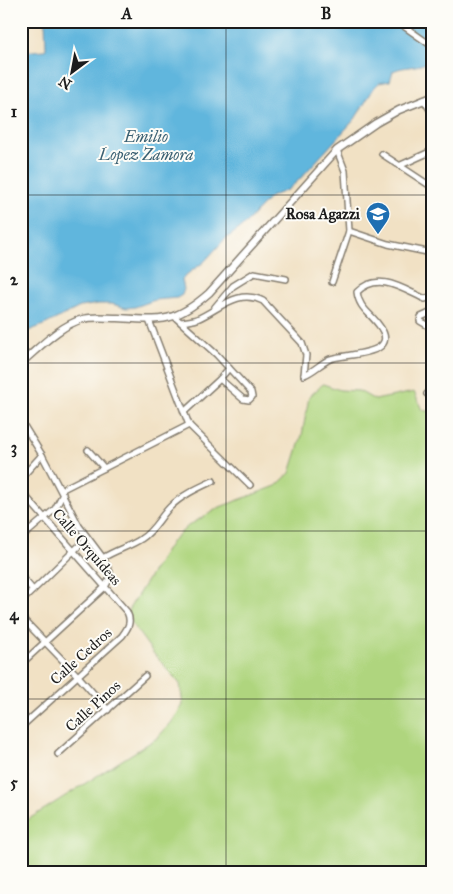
<svg xmlns="http://www.w3.org/2000/svg" width="453" height="894" viewBox="0 0 453 894" font-family="'IM FELL Great Primer',serif">
<style>
.green{fill:#afd57e;stroke:#66784d}
.water{fill:#60b6dd;stroke:#3e697c}
.lines{fill:none;stroke-linecap:round;stroke-linejoin:round}
.minor-casing{stroke:#867e70;stroke-width:8}
.tertiary-casing{stroke:#867e70;stroke-width:9}
.minor{stroke:#fff;stroke-width:5}
.tertiary{stroke:#fff;stroke-width:6}
.grid{fill:none;stroke:#1c1c1c;stroke-width:1;stroke-opacity:0.55}
.labels{text-anchor:middle;dominant-baseline:central;stroke-width:4;stroke-linejoin:round;paint-order:stroke}
.poi-label{font-size:15px;font-weight:bold;fill:#1c1c1c;stroke:#fdfcf7;text-anchor:end}
.street-label{font-size:15px;fill:#1c1c1c;stroke:#fdfcf7}
.water-label{font-size:16px;font-style:italic;fill:#3b6173;stroke:#fdfcf7}
.neatline{fill:none;stroke:#1c1c1c;stroke-width:2}
.grid-label{font-size:16px;text-anchor:middle;font-weight:bold;fill:#1c1c1c}
</style>
<rect width="100%" height="100%" fill="#fdfcf7"/>
<filter id="ink" filterUnits="userSpaceOnUse"><feTurbulence type="fractalNoise" baseFrequency=".02" numOctaves="2"/><feDisplacementMap in="SourceGraphic" scale="10" xChannelSelector="R" yChannelSelector="G"/><feConvolveMatrix kernelMatrix="1 2 1 2 8 2 1 2 1" color-interpolation-filters="sRGB"/></filter>
<filter id="wash" filterUnits="userSpaceOnUse"><feTurbulence type="fractalNoise" baseFrequency=".0096" numOctaves="4" result="noise"/><feDisplacementMap in="SourceGraphic" scale="20" xChannelSelector="R" yChannelSelector="G"/><feGaussianBlur stdDeviation="1.12" result="paint"/><feColorMatrix in="noise" values="0 0 0 0 0 0 0 0 0 0 0 0 0 0 0 0 0 1.4 0 .05"/><feComposite in="paint" operator="in"/></filter>
<g filter="url(#wash)">
<rect width="100%" height="100%" fill="#f1e1c4"/>
<path class="green" d="M 323,384 L 340,390 L 359,391 L 375,400 L 414,392 L 422,410 L 432,412 L 432,873 L 21,873 L 21,824 L 157,738 L 171,723 L 183,705 L 180,684 L 154,654 L 130,621 L 127,612 L 172,541 L 188,526 L 220,507 L 276,486 L 290,473 L 302,435 L 309,397 Z"/>
<path class="water" d="M 45,21 L 432,21 L 432,59 C 420,69 405,65 393,71 L 390,81 L 379,83 L 374,88 L 355,119 L 298,181 L 287,190 L 270,197 L 242,227 L 224,240 L 204,262 L 186,275 L 182,280 L 184,289 L 182,295 L 177,298 L 155,300 L 135,307 L 126,308 L 112,304 L 98,304 L 80,307 L 46,324 L 21,334 L 21,52 L 44,50 L 46,49 Z"/>
</g>
<g filter="url(#ink)">
<g class="lines">
<defs>
<g id="minor">
<path d="M 405,27 L 432,46"/>
<path d="M 424,100 L 432,113"/>
<path d="M 382,154 L 432,187"/>
<path d="M 401,165 L 432,151"/>
<path d="M 349,231 L 388,244 L 432,253"/>
<path d="M 332,282 L 349,231 L 345,171 L 337,150"/>
<path d="M 215,307 L 233,286 L 254,273 L 286,279"/>
<path d="M 432,312 L 421,317 L 420,321 L 432,328"/>
<path d="M 175,317 L 217,355 L 251,392 L 252,397 L 249,400 L 243,399 L 220,379"/>
<path d="M 149,320 L 189,425 L 250,485"/>
<path d="M 181,322 C 186,321 192,321 197,319 C 219,310 237,288 263,301 L 302,343 L 306,355 L 304,375"/>
<path d="M 304,375 C 313,372 321,363 330,359 C 347,353 404,356 378,324 C 369,312 359,308 357,292 C 378,271 403,289 425,299 L 432,296"/>
<path d="M 427,394 L 432,389"/>
<path d="M 184,412 L 220,379 L 229,368"/>
<path d="M 21,421 L 42,455 L 79,526 L 103,558 L 110,572 L 110,578 L 105,587 L 21,664"/>
<path d="M 88,450 L 104,468"/>
<path d="M 21,478 L 42,455"/>
<path d="M 61,490 L 189,425"/>
<path d="M 21,491 L 127,612 C 132,622 128,628 122,636 L 21,727"/>
<path d="M 21,538 L 55,509 L 63,494"/>
<path d="M 103,558 C 115,550 129,547 141,539 C 154,531 160,517 170,507 C 182,495 198,488 213,481"/>
<path d="M 21,576 L 33,590"/>
<path d="M 21,602 L 87,538"/>
<path d="M 21,617 L 78,676 L 108,710"/>
<path d="M 58,754 L 145,676"/>
<path d="M 21,787 L 22,786"/>
</g>
<path id="tertiary" d="M 21,363 C 39,348 60,325 83,319 C 94,316 107,318 118,318 C 161,321 175,323 209,293 L 337,150 L 376,123 L 399,110 L 432,97"/>
</defs>
<use href="#minor" class="minor-casing"/>
<use href="#tertiary" class="tertiary-casing"/>
<use href="#minor" class="minor"/>
<use href="#tertiary" class="tertiary"/>
</g>
</g>
<path class="grid" d="M 226,21 L 226,873M 21,195 L 432,195M 21,363 L 432,363M 21,531 L 432,531M 21,699 L 432,699"/>
<defs>
<symbol id="school-pin" viewBox="-11 -11 22 30"><path d="M0 17L-7.5 6A9.5 9.5 0 1 1 7.5 6Z" fill="#1f6fb2" stroke="#fdfcf7"/><path d="M0-5L7-2L0 1L-7-2ZM-4 1L0 2.5L4 1V4Q0 6-4 4Z" fill="#fff"/></symbol>
</defs>
<g fill-rule="evenodd">
<use href="#school-pin" x="364" y="200" width="28" height="38"/>
</g>
<g class="labels">
<g class="poi-label">
<text x="360" y="214">Rosa Agazzi</text>
</g>
<g class="street-label">
<text transform="translate(87 547) rotate(49)">Calle Orquídeas</text>
<text transform="translate(81 656) rotate(-42)">Calle Cedros</text>
<text transform="translate(93 706) rotate(-42)">Calle Pinos</text>
</g>
<g class="water-label">
<text x="146" y="136">Emilio<tspan x="146" dy="18">Lopez Zamora</tspan></text>
</g>
</g>
<rect width="453" height="894" fill="none" stroke="#fdfcf7" stroke-width="55"/>
<g transform="translate(72 72) rotate(212)" stroke="#fdfcf7" stroke-width="4" paint-order="stroke">
<path d="M0-4L9 19L0 12L-9 19Z" fill="#1c1c1c"/>
<text y="-8" font-size="14" font-weight="bold" text-anchor="middle" fill="#1c1c1c">N</text>
</g>
<rect x="28" y="28" width="398" height="838" class="neatline"/>
<g class="grid-label">
<text x="127" y="19">A</text>
<text x="326" y="19">B</text>
<text x="14" y="117">1</text>
<text x="14" y="285">2</text>
<text x="14" y="453">3</text>
<text x="14" y="620">4</text>
<text x="14" y="788">5</text>
</g>
</svg>
